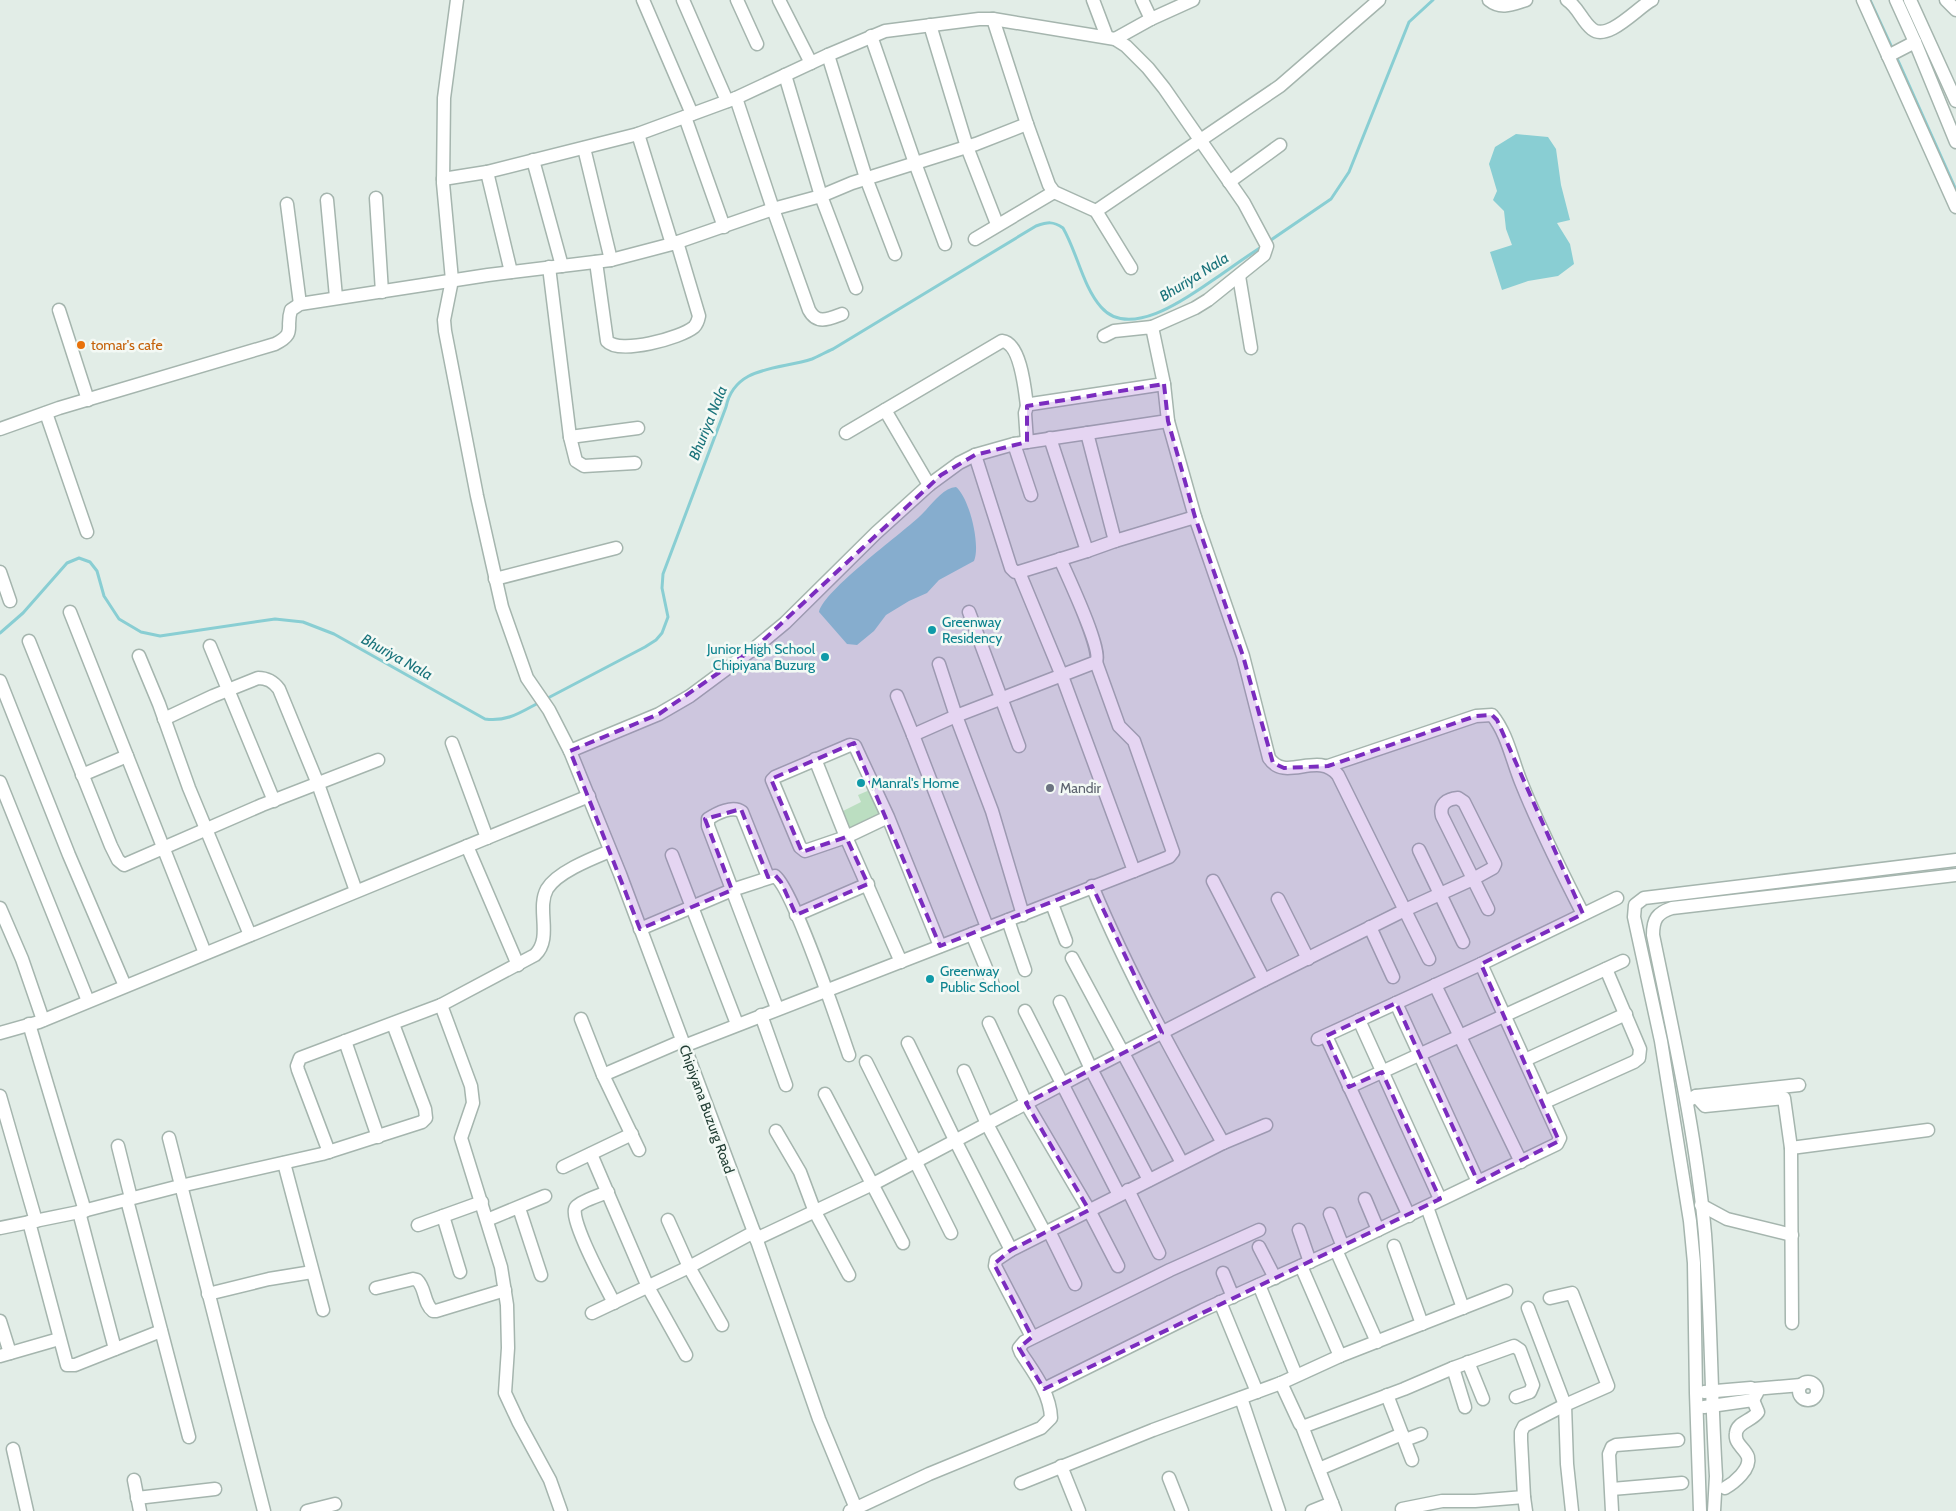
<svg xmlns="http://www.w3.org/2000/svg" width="1956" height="1511" viewBox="0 0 1956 1511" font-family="Cabin,sans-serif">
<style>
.green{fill:#bbdec1}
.water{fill:#89ced3}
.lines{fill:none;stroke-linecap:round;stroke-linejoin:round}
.stream{stroke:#89ced3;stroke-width:3}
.minor-casing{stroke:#a5b5ae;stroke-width:15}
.minor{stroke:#fff;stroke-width:12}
.marked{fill:#7b2cbf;fill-opacity:0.2;stroke:#7b2cbf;stroke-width:4;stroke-dasharray:10 6;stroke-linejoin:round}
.food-dot{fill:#e8710a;stroke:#f3f9f5;stroke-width:2}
.culture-dot{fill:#0f9aa8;stroke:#f3f9f5;stroke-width:2}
.worship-dot{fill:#6b7280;stroke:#f3f9f5;stroke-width:2}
.labels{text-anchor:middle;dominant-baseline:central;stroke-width:5;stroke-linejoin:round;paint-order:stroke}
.food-label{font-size:14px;fill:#c56008;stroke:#f3f9f5;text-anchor:start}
.culture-label{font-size:14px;fill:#0d838f;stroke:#f3f9f5;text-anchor:start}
.worship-label{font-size:14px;fill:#5b616d;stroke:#f3f9f5;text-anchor:start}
.street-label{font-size:14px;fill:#223e34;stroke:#f3f9f5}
.water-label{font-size:15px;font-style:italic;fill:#1a737b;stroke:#f3f9f5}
</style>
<rect width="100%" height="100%" fill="#e2ede7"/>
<path class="green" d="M 872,789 L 886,816 L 849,832 L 843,811 L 861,802 L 858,795 Z"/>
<g class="water">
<path d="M 1516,134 L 1548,137 L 1556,149 L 1561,185 L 1570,220 L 1557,223 L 1570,244 L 1574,264 L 1558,276 L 1528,281 L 1502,290 L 1490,252 L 1512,245 L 1506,229 L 1504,211 L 1493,200 L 1497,191 L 1489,164 L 1495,147 Z"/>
<path d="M 956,487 C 969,497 981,545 974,561 L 939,580 L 927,593 L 909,601 L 886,615 L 874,631 L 857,645 L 847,644 L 819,612 C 824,590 900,535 920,516 C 930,507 942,488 956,487 Z"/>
</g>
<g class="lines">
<g class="stream">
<path d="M 1870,0 L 1893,50"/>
<path d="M 1896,56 L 1956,190"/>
<path d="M 1268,242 L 1331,199 L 1349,172 L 1409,22 L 1433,0"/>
<path d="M 0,633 L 23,613 L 67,563 L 79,558 L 90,562 L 97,571 L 104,596 L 119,619 L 141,632 L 160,636 L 275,619 L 303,622 L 334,634 L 485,719 C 508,722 521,712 540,702"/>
<path d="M 546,699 L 645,647 L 656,640 L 662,633 L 668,617 L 662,588 L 663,574 L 726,407 C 735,365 779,370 812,359 C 819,356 826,352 833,349 L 1036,226 C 1048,222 1053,221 1063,228 C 1077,252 1083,287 1101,307 C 1130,341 1190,296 1216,278 C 1232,267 1247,256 1263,246"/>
</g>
<defs>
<g id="minor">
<path d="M 457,0 L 444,98 L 443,183 L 452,280 L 444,320 L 445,331 L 477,496 L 502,607 L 527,678 L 549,710 L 570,751 L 620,874 L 754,1232 L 819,1419 L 857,1511"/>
<path d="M 643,0 L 692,114"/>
<path d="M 683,0 L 727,101"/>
<path d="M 737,0 L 757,44"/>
<path d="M 779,0 L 811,63"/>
<path d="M 1093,0 L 1107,37"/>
<path d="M 1142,0 L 1151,19"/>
<path d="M 1489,0 C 1501,10 1513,4 1526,0"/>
<path d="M 1567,0 C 1578,7 1582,21 1592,29 C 1608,42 1638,7 1652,0"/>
<path d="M 1863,0 L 1956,207"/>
<path d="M 1896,0 L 1915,42 L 1956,142"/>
<path d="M 1910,0 L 1956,101"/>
<path d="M 1946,0 L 1956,10"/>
<path d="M 993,19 L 1027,124 L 1049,185 L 1054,192 L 1096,211 L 1131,268"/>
<path d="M 930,25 L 967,147 L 997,224"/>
<path d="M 871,36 L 915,163 L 945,244"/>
<path d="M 1115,39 L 1151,19 L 1193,0"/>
<path d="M 828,55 L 866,178 L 895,254"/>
<path d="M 1888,56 L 1915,42"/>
<path d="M 785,75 L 821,196 L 856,288"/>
<path d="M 736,98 L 773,209 L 809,310 C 817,325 829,319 842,314"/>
<path d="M 685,117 L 724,227"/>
<path d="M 638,134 L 672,244"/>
<path d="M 584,148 L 611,260"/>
<path d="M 533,160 L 562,266"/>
<path d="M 487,172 L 511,272"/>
<path d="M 443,179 L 487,172 L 638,134 L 736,98 L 828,55 L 885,31 L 979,19 L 993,19 L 1115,39 L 1126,46 L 1148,68 L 1164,88 L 1244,203 L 1267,246 L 1264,255 L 1208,300 L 1195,308 L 1152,327"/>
<path d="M 1229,182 L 1280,145"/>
<path d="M 376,198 L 382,292"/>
<path d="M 327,200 L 336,297"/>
<path d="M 287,204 L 300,304"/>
<path d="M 1096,211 L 1280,86 L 1379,0"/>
<path d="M 975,239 L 1054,192"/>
<path d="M 596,262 L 607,341 C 619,355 681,338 694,327 C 697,324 698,321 699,316 L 677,242"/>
<path d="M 549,267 L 570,437 L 576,461 L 584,466 L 635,463"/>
<path d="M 1239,276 L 1251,348"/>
<path d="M 59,310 L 88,400"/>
<path d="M 1164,384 L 1168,421 L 1195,517 L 1243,656 L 1269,758 C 1285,783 1318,750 1338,775 L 1429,959"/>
<path d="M 885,410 L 929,485"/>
<path d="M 46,413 L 87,532"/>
<path d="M 0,429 L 59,408 L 275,344 C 297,333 285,328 291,310 L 300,304 L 488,275 L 611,260 L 672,244 L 773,209 L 821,196 L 852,183 L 976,144 L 1027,124"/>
<path d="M 846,433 L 1002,341 C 1021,343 1025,391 1027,406"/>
<path d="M 570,437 L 638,428"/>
<path d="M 1050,438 L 1087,551"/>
<path d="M 1027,442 L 1025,413 L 1027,406 L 1031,404 L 1164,384 L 1152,327 L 1114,331 L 1104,336"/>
<path d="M 1014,444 L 1031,495"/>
<path d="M 975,455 L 1011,568 L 1015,572 L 1019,572 L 1087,551 L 1115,541 L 1087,433"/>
<path d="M 1115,541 L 1195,517"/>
<path d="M 0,572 L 10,601"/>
<path d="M 495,579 L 616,548"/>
<path d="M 70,612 L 205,953"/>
<path d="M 969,612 L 1019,746"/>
<path d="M 29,641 L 111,846 L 118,860 L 124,865 L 262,805 L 378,760"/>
<path d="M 210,646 L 274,801"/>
<path d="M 139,656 L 159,704 L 189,788 L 250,935"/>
<path d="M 1096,662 L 1119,726 L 1134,741 L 1173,852 L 1169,857 L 1134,871"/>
<path d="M 939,664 L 956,716 L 992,811 L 1023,915"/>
<path d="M 0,681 L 69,855 L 125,986"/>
<path d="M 897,696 L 913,735"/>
<path d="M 164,719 L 213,696 L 258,678 C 267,678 273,681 279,689 L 318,784 L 356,891"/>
<path d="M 452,743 L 487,838"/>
<path d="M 570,751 L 659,714 L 690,696 L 756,647 L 785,623 L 876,533 L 929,485 L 959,463 L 975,455 L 1014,444 L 1168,421"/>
<path d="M 815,759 L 846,837 L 901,962"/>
<path d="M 1328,766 L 1476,716 L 1492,715 C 1507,733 1512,760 1521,782 C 1539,827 1561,871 1583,914"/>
<path d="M 82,775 L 127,756"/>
<path d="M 0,782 L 88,1001"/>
<path d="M 888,817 L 846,837 L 805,851 L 800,847 L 772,780 L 775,777 L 850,745 L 855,746 L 888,817 L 940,946"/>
<path d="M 467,846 L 518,965"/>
<path d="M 1419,850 L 1463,942"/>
<path d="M 672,855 L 737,1024"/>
<path d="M 768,877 L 742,812 C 733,805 717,813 708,819 L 708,826 L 777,1008"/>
<path d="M 1213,881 L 1264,980"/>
<path d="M 1092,886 C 1129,975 1176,1059 1223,1143"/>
<path d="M 1278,899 L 1308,959"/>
<path d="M 1052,904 L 1066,941"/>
<path d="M 0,908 L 22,959 L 43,1020"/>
<path d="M 796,915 L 868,884"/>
<path d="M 1008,920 L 1025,970"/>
<path d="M 987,927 L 913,735 L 956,716 L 1096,662 C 1103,651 1067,575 1060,559"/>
<path d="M 1370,927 L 1393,977"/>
<path d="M 640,929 L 732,890 L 775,876 C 793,889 839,1026 849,1055"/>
<path d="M 972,934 L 993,985"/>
<path d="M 1072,958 L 1182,1163"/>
<path d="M 1435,985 L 1521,1162"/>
<path d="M 1060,1002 L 1091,1069 L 1149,1180"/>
<path d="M 1396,1003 L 1478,1182"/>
<path d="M 441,1005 L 471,1086 L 473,1103 L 461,1138 L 501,1267 L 507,1305 L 508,1348 L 505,1393 L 519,1423 L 550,1480 L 561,1511"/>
<path d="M 1025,1011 L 1119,1195"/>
<path d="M 761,1015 L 786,1085"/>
<path d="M 581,1019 L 603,1075 L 639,1150"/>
<path d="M 1359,1020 L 1440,1199"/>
<path d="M 989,1023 L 1026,1103 L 1089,1210 L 1118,1266"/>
<path d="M 29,1024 L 85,1211"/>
<path d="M 0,1033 L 39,1022 L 589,796"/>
<path d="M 1326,1036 L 1409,1216"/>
<path d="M 1318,1039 L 1481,964"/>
<path d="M 345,1041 L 378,1137"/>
<path d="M 908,1043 L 955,1140 L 1011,1250"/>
<path d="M 684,1046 L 1134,871 L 1062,676 L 1019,572"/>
<path d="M 1525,1060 L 1626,1014"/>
<path d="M 866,1062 L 951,1233"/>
<path d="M 964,1071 L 987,1124 L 1045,1233"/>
<path d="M 603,1075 L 682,1041"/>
<path d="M 1349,1087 L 1623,961"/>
<path d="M 825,1094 L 903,1243"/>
<path d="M 0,1096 L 36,1221"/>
<path d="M 1696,1096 L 1705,1106 L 1784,1098 L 1791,1148 L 1792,1323"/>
<path d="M 1691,1099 L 1696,1096 L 1799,1085"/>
<path d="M 1545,1102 L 1634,1062 L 1639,1058 L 1640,1049 L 1606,969"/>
<path d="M 776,1131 L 800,1172 L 815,1212 L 849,1275"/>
<path d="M 169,1138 L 264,1511"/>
<path d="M 118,1146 L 131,1198"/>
<path d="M 1791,1148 L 1928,1130"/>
<path d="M 329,1152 L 298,1070 L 297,1066 L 300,1058 L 441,1005 L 535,955 C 553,938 536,909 547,889 C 557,872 593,858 610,851"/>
<path d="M 591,1154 L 648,1287 L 686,1355"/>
<path d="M 284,1163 L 323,1310"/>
<path d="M 563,1167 L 632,1134"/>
<path d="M 1128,1190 L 1159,1253"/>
<path d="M 608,1192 C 600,1195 581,1201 576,1207 C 567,1216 607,1289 614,1303"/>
<path d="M 1365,1199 L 1378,1230"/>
<path d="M 127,1200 L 189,1437"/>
<path d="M 1701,1205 L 1727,1219 L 1792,1235"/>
<path d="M 1427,1207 L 1463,1308"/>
<path d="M 519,1208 L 541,1275"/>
<path d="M 79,1212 L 115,1349"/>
<path d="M 1330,1214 L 1343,1247"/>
<path d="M 443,1216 L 460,1272"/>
<path d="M 487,1220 L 545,1196"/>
<path d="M 668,1220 L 689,1267 L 722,1325"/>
<path d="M 29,1222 L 67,1365 L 75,1365 L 161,1331"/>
<path d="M 418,1225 L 482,1202"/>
<path d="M 0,1228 L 79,1212 L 176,1187 L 322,1154 L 422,1122 L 426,1118 L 425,1109 L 393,1024"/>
<path d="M 1299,1230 L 1310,1262"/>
<path d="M 1049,1231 L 1075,1284"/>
<path d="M 756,1239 L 877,1182 L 1091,1069 L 1264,980 L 1405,910 L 1473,879 L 1493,868 L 1495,864 L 1464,802 L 1458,798 C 1447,799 1439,804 1442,816 L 1488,909"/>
<path d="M 1394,1246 L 1422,1324"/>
<path d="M 1259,1247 L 1275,1278"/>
<path d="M 1336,1250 L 1377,1342"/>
<path d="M 1301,1266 L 1340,1356"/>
<path d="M 1223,1273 L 1233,1297"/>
<path d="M 1259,1285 L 1296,1375"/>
<path d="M 376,1288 L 413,1279 L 417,1280 C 426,1288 423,1303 433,1311 L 436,1311 L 505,1290"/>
<path d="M 208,1294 L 269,1279 L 312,1272"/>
<path d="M 1220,1302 L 1257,1392"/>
<path d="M 1528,1308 L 1565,1405 L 1567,1464 L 1572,1511"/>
<path d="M 592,1313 L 689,1267 L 754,1232"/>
<path d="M 0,1321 L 10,1353"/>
<path d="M 1032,1337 L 995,1266 L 996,1260 L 1011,1250 L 1223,1143 L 1266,1125"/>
<path d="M 0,1356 L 59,1339"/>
<path d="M 1468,1362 L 1483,1399"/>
<path d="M 1453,1368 L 1465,1407"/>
<circle cx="1808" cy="1391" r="9"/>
<path d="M 1281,1383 L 1300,1424 L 1305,1426 L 1404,1389 L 1453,1368 L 1514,1346 L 1520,1350 L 1533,1385 L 1530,1392 L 1516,1397"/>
<path d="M 1044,1389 L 1203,1310 L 1336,1250 L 1557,1144 L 1560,1138 L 1481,964 L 1617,898"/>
<path d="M 1754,1389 L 1801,1385"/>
<path d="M 1387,1395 L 1412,1460"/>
<path d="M 1241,1398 L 1279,1511"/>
<path d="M 1704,1407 L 1753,1400 L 1757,1393 L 1751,1388 L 1704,1392"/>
<path d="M 1302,1426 L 1335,1511"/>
<path d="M 1405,1440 L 1421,1434"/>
<path d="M 13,1449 L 27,1511"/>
<path d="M 1061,1466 L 1079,1511"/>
<path d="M 1319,1469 L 1402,1434"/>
<path d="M 1169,1478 L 1182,1511"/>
<path d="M 134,1480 L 140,1511"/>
<path d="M 1021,1483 L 1153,1430 L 1281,1383 L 1340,1356 L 1506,1291"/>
<path d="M 1725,1488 C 1734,1483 1751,1469 1748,1457 C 1745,1448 1734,1444 1736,1433 C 1737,1422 1752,1421 1758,1412 L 1753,1400"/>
<path d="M 1612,1489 L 1682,1483"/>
<path d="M 1524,1497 L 1526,1511"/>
<path d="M 137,1498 L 215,1489"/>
<path d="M 1402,1509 L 1442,1501 L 1475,1501 L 1524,1497 L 1521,1440 L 1521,1432 L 1524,1426 L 1565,1405 L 1608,1386 L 1572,1293 L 1550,1298"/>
<path d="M 307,1511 L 335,1504"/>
<path d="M 850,1511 L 929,1474 L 1041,1428 L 1051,1418 C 1050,1393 1034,1373 1021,1353 L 1019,1348 L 1024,1342 L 1170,1270 L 1259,1230"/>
<path d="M 1312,1511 L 1332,1503"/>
<path d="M 1612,1511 L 1609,1454 L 1612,1447 L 1616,1445 L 1678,1440"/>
<path d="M 1700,1511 L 1696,1393 L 1694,1263 L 1690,1221 L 1661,1041 L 1634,917 L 1635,905 L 1644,898 L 1956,860"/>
<path d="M 1714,1511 L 1716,1476 C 1711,1395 1711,1314 1705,1234 C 1696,1133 1673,1033 1653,935 C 1653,919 1657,913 1672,908 L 1956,875"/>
</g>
</defs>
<use href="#minor" class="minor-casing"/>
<use href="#minor" class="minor"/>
</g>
<path class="marked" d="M 1164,384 L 1168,421 L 1195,517 L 1243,656 L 1273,763 L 1284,768 L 1328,766 L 1476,716 L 1492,715 L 1497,720 L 1583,914 L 1481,964 L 1559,1141 L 1478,1182 L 1396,1003 L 1326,1036 L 1349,1087 L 1382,1072 L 1440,1199 L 1044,1389 L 1019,1348 L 1032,1337 L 994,1264 L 1011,1250 L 1089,1210 L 1026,1103 L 1162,1033 L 1092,886 L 940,946 L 854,743 L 771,779 L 802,852 L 846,837 L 868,884 L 796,915 L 781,882 L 775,875 L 768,877 L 741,809 L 705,819 L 732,890 L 640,929 L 570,751 L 659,714 L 756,647 L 941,475 L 975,455 L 1027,442 L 1027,406 Z"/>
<circle class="food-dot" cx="81" cy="345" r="5"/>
<g class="culture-dot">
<circle cx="932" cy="630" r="5"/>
<circle cx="825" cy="657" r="5"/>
<circle cx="861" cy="783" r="5"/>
<circle cx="930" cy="979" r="5"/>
</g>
<circle class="worship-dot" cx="1050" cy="788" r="5"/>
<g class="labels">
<g class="food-label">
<text x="91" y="345">tomar's cafe</text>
</g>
<g class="culture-label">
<text x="942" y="622">Greenway<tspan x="942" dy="16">Residency</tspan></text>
<text x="815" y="649" text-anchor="end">Junior High School<tspan x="815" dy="16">Chipiyana Buzurg</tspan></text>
<text x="871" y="783">Manral's Home</text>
<text x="940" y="971">Greenway<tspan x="940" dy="16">Public School</tspan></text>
</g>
<g class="worship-label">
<text x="1060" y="788">Mandir</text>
</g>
<g class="street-label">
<text transform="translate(707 1109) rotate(70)">Chipiyana Buzurg Road</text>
</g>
<g class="water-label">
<text transform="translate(1194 277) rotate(-32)">Bhuriya Nala</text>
<text transform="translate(708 423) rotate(-68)">Bhuriya Nala</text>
<text transform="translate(397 657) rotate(29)">Bhuriya Nala</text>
</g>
</g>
</svg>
